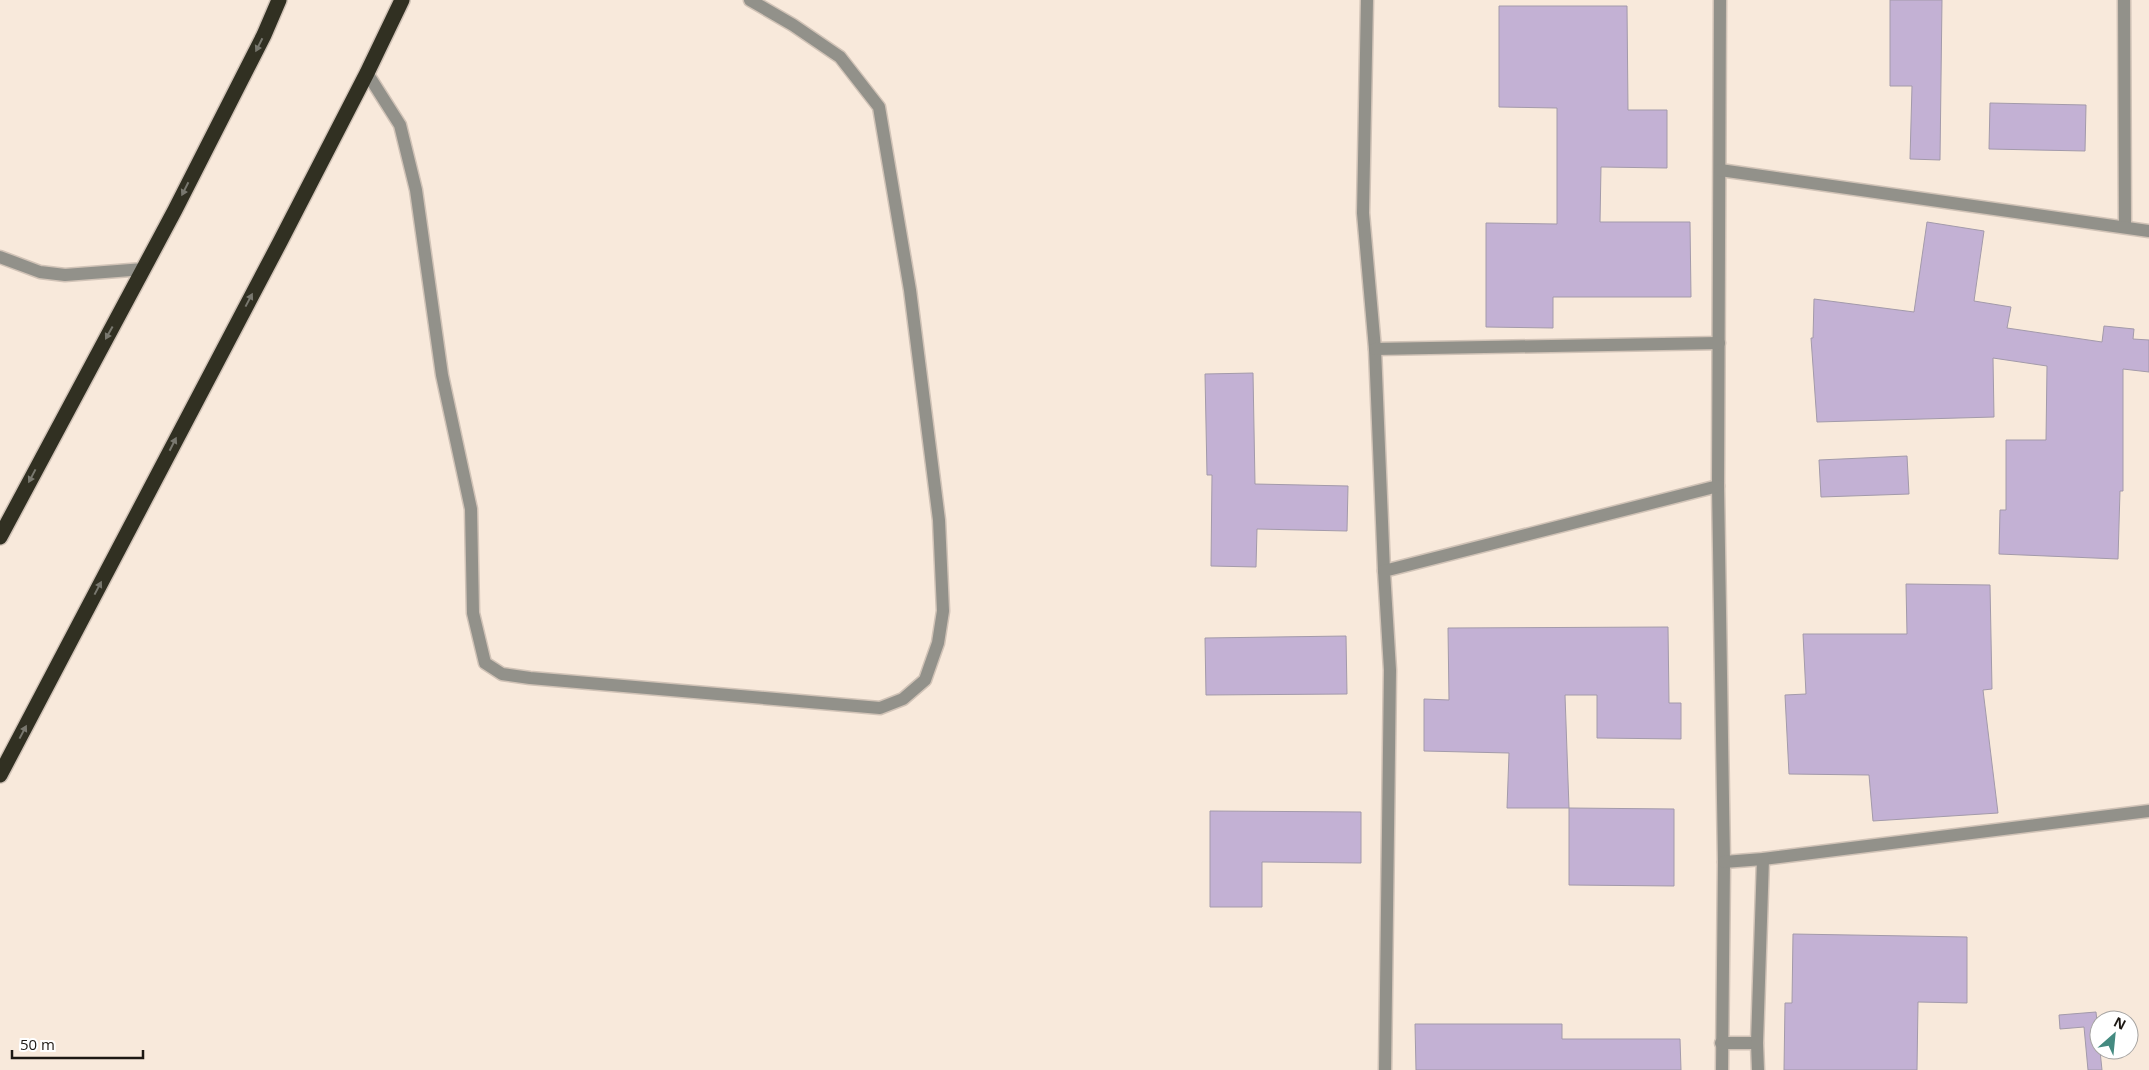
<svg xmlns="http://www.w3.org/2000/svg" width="2149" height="1070" viewBox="0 0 2149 1070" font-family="'Open Sans',sans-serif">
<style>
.building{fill:#c3b1d4;stroke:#a39aaa}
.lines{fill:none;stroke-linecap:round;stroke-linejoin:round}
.street-casing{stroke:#d1c3b7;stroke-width:15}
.highway-casing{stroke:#d1c3b7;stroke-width:18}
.street{stroke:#92918a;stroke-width:12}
.highway{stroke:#313022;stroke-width:15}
.oneway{fill:#79786f}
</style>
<rect width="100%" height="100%" fill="#f8e9db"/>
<g class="building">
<path d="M 1890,0 L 1942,0 L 1940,160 L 1910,159 L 1912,86 L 1890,86 Z"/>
<path d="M 1499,6 L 1627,6 L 1628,110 L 1667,110 L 1667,168 L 1601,167 L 1600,222 L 1690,222 L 1691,297 L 1553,297 L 1553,328 L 1486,327 L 1486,223 L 1557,224 L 1557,108 L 1499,107 Z"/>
<path d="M 1990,103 L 2086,105 L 2085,151 L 1989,149 Z"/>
<path d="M 1927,222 L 1984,231 L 1974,301 L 2011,307 L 2007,328 L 2102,342 L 2104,326 L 2134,329 L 2133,339 L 2149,340 L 2149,372 L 2123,369 L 2123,491 L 2120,491 L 2118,559 L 1999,554 L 2000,510 L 2006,510 L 2006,440 L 2046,440 L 2047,366 L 1993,358 L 1994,417 L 1817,422 L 1811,338 L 1813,338 L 1814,299 L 1914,312 Z"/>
<path d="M 1253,373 L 1255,484 L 1348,486 L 1347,531 L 1257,529 L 1256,567 L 1211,566 L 1212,475 L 1207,475 L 1205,374 Z"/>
<path d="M 1907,456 L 1909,494 L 1821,497 L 1819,460 Z"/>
<path d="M 1906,584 L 1990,585 L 1992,689 L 1983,690 L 1998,813 L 1873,821 L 1869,775 L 1789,774 L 1785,695 L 1806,694 L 1803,634 L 1907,634 Z"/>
<path d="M 1668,627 L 1669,703 L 1681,703 L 1681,739 L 1597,738 L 1597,695 L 1565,695 L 1569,808 L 1507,808 L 1509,753 L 1424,751 L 1424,699 L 1449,700 L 1448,628 Z"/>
<path d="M 1346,636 L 1347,694 L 1206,695 L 1205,638 Z"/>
<path d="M 1569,808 L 1674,809 L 1674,886 L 1569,885 Z"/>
<path d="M 1210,811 L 1361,812 L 1361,863 L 1262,862 L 1262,907 L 1210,907 Z"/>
<path d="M 1793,934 L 1967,937 L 1967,1003 L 1918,1002 L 1917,1070 L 1784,1070 L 1785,1003 L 1792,1003 Z"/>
<path d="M 2096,1012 L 2102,1070 L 2088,1070 L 2084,1027 L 2060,1029 L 2059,1015 Z"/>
<path d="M 1415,1024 L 1562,1024 L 1562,1039 L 1680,1039 L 1681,1070 L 1416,1070 Z"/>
</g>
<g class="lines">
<defs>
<g id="street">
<path d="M 1367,0 L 1363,213 L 1375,349 L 1384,571"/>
<path d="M 1720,0 L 1718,486 L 1724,862 L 1722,1070"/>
<path d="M 2124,0 L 2125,227"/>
<path d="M 367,73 L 400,125 L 416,190 L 442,375 L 471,509 L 473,613 L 485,663 L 502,674 L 530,678 L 880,708 L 903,699 L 925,680 L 938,643 L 943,611 L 939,520 L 910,290 L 879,107 L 840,57 L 793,25 L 750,0"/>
<path d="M 1720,170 L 2149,231"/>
<path d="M 0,257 L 40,272 L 65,275 L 144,269"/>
<path d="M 1375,349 L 1719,343"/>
<path d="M 1724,862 L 1763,859 L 2149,811"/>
<path d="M 1721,1043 L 1757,1043"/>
<path d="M 1385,1070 L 1390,670 L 1384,571 L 1718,486"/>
<path d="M 1758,1070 L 1757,1043 L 1763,859"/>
</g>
<g id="highway">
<path d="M 0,537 L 175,210 L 264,35 L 279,0"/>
<path d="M 0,775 L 280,242 L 367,73 L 402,0"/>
</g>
</defs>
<use href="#street" class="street-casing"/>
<use href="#highway" class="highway-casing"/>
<use href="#street" class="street"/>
<use href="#highway" class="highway"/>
</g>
<defs><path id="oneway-solid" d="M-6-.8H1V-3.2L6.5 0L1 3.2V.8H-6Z" transform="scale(1.25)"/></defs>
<g class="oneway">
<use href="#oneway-solid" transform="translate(259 45) rotate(117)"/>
<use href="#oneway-solid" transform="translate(185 189) rotate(117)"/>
<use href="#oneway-solid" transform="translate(249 300) rotate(-62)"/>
<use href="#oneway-solid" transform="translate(109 333) rotate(119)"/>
<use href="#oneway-solid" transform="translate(173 444) rotate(-63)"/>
<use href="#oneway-solid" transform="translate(32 476) rotate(118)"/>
<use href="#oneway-solid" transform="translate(98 588) rotate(-62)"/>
<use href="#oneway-solid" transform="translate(23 732) rotate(-62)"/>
</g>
<g transform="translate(2114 1035) rotate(27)"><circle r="24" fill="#ffffff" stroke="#a5a3a1"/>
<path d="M0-4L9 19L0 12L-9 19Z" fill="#448a80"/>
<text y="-8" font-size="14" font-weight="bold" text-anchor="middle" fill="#1d1813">N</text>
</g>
<path d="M12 1050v8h131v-8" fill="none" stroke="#1d1813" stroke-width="2.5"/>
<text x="20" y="1050" font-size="15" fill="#1d1813" stroke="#ffffff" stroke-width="4" paint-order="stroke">50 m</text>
</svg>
